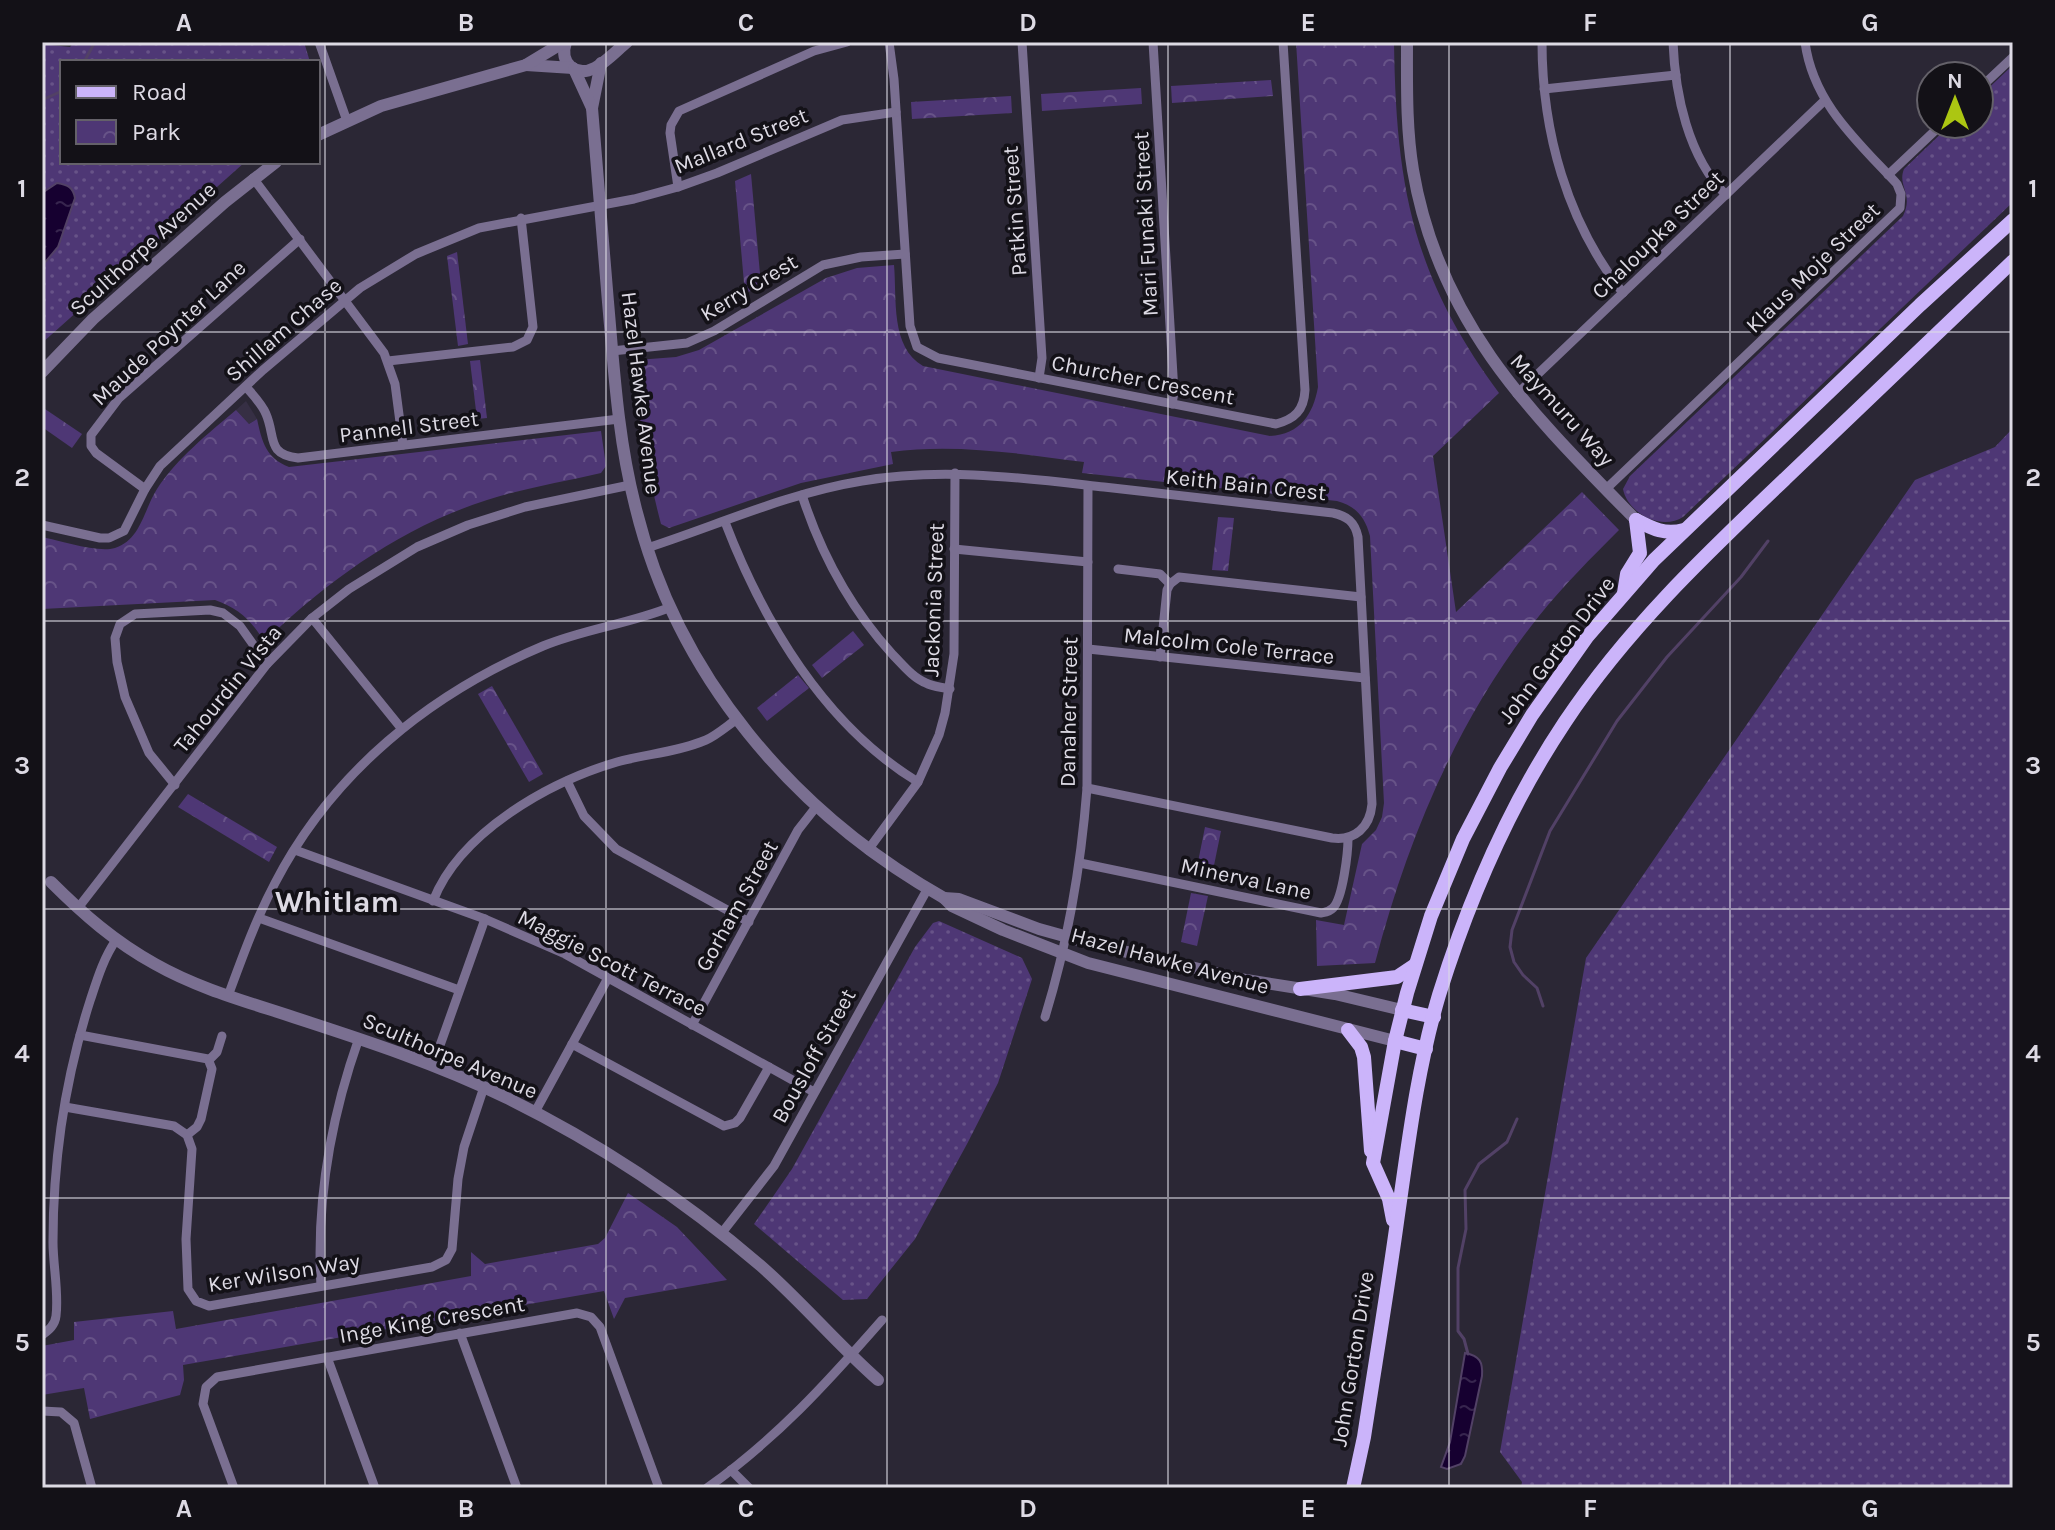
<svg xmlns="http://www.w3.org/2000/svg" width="2055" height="1530" viewBox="0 0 2055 1530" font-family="Karla,sans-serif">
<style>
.built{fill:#362f44}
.grass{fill:url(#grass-dots)}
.park{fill:url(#park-crowns)}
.water{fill:url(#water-ripples);stroke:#524166;stroke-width:2}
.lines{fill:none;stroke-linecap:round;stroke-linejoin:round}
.stream{stroke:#524166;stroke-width:3}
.minor{stroke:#7a6f91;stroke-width:9}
.tertiary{stroke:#7a6f91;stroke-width:12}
.primary{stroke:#cbb4fa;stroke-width:14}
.grid{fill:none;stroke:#dddae4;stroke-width:2;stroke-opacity:0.55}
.labels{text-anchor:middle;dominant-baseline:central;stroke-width:7;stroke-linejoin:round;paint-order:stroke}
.street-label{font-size:22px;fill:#dddae4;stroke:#131117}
.district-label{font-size:30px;font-weight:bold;fill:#dddae4;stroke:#131117}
.neatline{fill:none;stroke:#dddae4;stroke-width:3}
.grid-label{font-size:26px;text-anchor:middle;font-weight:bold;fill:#dddae4}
</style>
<defs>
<pattern id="grass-dots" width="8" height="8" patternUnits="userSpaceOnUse" patternTransform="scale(2)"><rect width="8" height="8" fill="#4e3775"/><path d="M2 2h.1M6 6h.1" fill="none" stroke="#675388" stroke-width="1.8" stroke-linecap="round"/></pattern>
<pattern id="park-crowns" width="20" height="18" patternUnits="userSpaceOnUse" patternTransform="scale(2)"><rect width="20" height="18" fill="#4e3775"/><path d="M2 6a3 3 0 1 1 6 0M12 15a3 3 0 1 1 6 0" fill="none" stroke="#675388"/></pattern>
<pattern id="water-ripples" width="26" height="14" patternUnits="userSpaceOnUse" patternTransform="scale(2)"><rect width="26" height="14" fill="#160030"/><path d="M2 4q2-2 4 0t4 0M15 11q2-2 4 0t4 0" fill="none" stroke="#37254e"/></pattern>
</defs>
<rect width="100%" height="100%" fill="#2b2735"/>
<path class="built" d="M 246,401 L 257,419 L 249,424 L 236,410 Z"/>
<g class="grass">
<path d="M 74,42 L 304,42 L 310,62 L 62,62 L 62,162 L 245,162 L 42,343 L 42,44 L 70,47 Z"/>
<path d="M 2013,65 L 2013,202 L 1683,517 C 1662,531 1628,514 1623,489 L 1630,476 L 1903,216 C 1914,194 1897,186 1904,169 L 1951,124 L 1979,124 L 1979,97 Z"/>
<path d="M 2013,428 L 2013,1488 L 1521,1488 L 1522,1482 L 1500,1452 L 1586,958 L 1915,480 L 1995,447 Z"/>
<path d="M 939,921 L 1022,958 L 1032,979 L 998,1083 L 967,1144 L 915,1239 L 867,1299 L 843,1300 L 754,1224 L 792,1169 L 915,947 L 933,923 Z"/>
</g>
<g class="park">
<path d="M 1296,42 L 1394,42 C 1396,185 1412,275 1499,393 L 1433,456 L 1456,612 L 1582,492 L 1619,530 C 1591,558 1564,585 1539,616 C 1458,718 1408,837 1375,963 L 1317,966 L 1316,920 L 1344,925 L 1362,844 L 1376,830 L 1382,817 L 1384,803 L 1370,536 C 1365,517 1356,506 1337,501 L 1082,473 L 1084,462 C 1021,454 955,443 891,452 L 893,464 L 801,483 L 669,528 L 661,524 C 647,471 639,420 634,366 L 637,360 L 676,357 L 699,350 L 826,278 L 857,268 L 894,265 C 897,298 890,347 923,366 L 1270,436 C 1300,434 1313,415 1318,387 Z"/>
<path d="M 1271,80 L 1273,96 L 1172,103 L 1171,86 Z"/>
<path d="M 1141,88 L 1142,104 L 1042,111 L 1041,94 Z"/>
<path d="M 1011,96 L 1012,113 L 912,119 L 911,102 Z"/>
<path d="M 751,174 L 761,285 L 745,294 L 735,181 Z"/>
<path d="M 457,252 L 468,344 L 458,346 L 447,256 Z"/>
<path d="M 480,360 L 487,418 L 477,419 L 470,361 Z"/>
<path d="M 42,407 L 82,434 L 72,448 L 42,427 Z"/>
<path d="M 236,410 L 249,424 L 257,419 C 262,442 266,458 289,467 L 601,431 L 606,466 L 601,473 C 563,482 524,488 487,500 C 403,527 334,576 270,636 L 260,635 C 248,617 235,607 215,600 L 42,609 L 42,537 C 61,541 98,553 115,548 C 141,540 144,509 157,489 C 177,458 208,434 236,410 Z"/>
<path d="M 1218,517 L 1234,518 L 1228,571 L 1212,570 Z"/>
<path d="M 853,631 L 864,645 L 822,678 L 812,665 Z"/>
<path d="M 798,675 L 809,688 L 767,721 L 757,708 Z"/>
<path d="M 492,686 L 543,774 L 529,782 L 478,694 Z"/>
<path d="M 188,794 L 277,847 L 269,862 L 178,807 Z"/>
<path d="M 1205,827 L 1221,831 L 1211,880 L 1195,877 Z"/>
<path d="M 1191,893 L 1208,896 L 1197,946 L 1181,942 Z"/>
<path d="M 628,1193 L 677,1227 L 727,1280 L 625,1298 L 614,1319 L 604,1291 L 183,1365 L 184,1380 L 180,1395 L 90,1419 L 84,1388 L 42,1395 L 42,1346 L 74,1340 L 74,1322 L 173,1311 L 176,1329 L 471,1276 L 471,1252 L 485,1264 L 598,1244 L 605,1238 Z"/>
</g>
<g class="water">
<path d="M 57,183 C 68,185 73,187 75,198 L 58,247 L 42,266 L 42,193 Z"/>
<path d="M 1465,1353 C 1480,1356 1483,1362 1482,1376 L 1465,1456 L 1461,1464 L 1447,1469 L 1441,1467 L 1450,1442 Z"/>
</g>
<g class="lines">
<g class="stream">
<path d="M 84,62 L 95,42"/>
<path d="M 42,100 L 62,91"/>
<path d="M 1543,1006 L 1537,988 L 1523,975 L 1514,962 L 1510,947 L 1512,930 L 1550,831 L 1617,721 L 1667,657 L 1741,577 L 1768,541"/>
<path d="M 1468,1354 L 1464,1339 L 1458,1331 L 1458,1268 L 1466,1229 L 1465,1190 L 1479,1164 L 1507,1142 L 1517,1119"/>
</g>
<g class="minor">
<path d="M 319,42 L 347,121"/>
<path d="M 889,42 L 894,79 L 910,326 L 917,347 L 938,358 L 1276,424 C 1295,419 1304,410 1305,390 L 1283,42"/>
<path d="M 1022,42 L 1042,358 L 1039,378"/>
<path d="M 1153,42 L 1174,392 L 1172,404"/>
<path d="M 1542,42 C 1542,132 1567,222 1623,293"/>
<path d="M 1673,42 C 1675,94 1688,157 1726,195"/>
<path d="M 1544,89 L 1676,75"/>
<path d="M 1979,89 L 2013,57"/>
<path d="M 1888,175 L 1942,124"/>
<path d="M 253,178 L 384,353 L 395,384 L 403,445"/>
<path d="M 678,187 L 670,133 L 671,125 L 679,111 L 814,51 L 847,42"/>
<path d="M 612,351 L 687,343 L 714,331 L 823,265 L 861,257 L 905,254"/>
<path d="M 388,361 L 513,347 L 527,340 L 533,327 L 521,218"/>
<path d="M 246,387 C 253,395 262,404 266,414 C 276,437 266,454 298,458 L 619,419"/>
<path d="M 1517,394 L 1824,101"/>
<path d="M 145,489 L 96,453 L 91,446 L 91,435 L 119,398 L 300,239"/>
<path d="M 1606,489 L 1900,208 L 1901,194 L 1897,184 C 1857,141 1813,103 1805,42"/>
<path d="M 802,495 C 821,554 851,609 893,655 C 903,665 913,678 926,683 C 933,687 942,687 950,689"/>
<path d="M 725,522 C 763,621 824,725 918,782"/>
<path d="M 42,525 L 100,538 L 109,538 L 124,531 L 145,489 L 160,466 L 263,370 L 360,288 L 416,254 L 479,228 L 634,199 L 678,187 L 717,173 L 842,120 L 896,112"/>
<path d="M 647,548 C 718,525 788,493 862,481 C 942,467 1023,478 1104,487 C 1180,496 1257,504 1333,513 C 1347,516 1355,522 1358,537 L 1372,804 C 1370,827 1355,841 1332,838 L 1087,788"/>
<path d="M 954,549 L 1088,562"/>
<path d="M 1118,569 L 1160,574 L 1170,584"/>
<path d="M 312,618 L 401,728"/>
<path d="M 1088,649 L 1365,678"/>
<path d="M 1160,657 L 1167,590 L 1170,584 L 1179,577 L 1361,597"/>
<path d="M 567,781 L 584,816 L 616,849 L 749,922"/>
<path d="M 175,785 L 149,753 L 125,697 L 117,662 L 115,638 L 120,624 L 135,614 L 210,610 L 223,613 L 240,626 L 267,664"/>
<path d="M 295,850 L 485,919 L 565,954 L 814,1092"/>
<path d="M 868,850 L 918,782 L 939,735 L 945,713 L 954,654 L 955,473"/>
<path d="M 1080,863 L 1321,913 C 1326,912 1329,912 1333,908 C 1343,898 1348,852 1348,838"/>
<path d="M 433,901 C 460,832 549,782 617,762 C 646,754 678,752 706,740 C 717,735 727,726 737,719"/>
<path d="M 78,908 L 267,664 L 312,618 L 349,589 L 417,547 L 468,525 L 525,507 L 630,485"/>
<path d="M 259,918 L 459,990"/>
<path d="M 228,996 C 242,958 256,919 275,883 C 332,773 429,694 543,646 C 584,629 629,624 671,607"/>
<path d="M 1045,1017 C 1068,942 1081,866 1087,788 L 1088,486"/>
<path d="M 692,1025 L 798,830 L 816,807"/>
<path d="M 80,1035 L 208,1059 L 212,1069 L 201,1119 L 197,1127 L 187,1135"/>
<path d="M 572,1044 L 724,1126 L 735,1123 L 740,1118 L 769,1067"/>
<path d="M 209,1060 L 217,1052 L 222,1036"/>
<path d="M 433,1065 L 485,919"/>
<path d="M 65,1107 L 174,1126 L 187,1135 L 192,1149 L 186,1239 L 188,1289 L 196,1301 L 209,1306 L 432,1267 L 446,1260 L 452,1249 L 458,1179 L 464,1147 L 484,1087"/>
<path d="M 535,1112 L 608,978"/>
<path d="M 721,1234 L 774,1166 L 928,888"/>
<path d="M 321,1286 C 316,1200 330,1120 359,1038"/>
<path d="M 460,1333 L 517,1488"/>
<path d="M 42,1335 C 49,1330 55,1325 56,1316 C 59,1292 53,1266 53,1242 C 53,1161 65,1079 90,1001 C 97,980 103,959 116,940"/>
<path d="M 327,1357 L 375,1488"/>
<path d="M 42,1411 L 61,1412 L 74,1423 L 92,1488"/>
<path d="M 731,1470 L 749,1488"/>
<path d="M 234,1488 L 203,1404 L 206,1387 L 217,1377 L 577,1313 L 591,1317 L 600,1327 L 659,1488"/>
<path d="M 707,1488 C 777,1438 826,1384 882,1320"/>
</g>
<g class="tertiary">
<path d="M 566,42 C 563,51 563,60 571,67 C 590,82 613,53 627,42"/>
<path d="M 1407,42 C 1407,85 1406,128 1413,170 C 1439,324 1532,414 1636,520"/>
<path d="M 601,63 L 592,108 C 597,173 603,237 608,302 C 614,370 618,439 635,505 C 676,676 794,813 944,898 L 952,906 L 1003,930 L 1088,963 L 1395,1041"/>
<path d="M 526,65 L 573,68"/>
<path d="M 574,69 L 592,108"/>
<path d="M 318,135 L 381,106 L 526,65 L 564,42"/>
<path d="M 42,372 L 93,319 L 225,202 L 276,162"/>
<path d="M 51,882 C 83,914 115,942 155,964 C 199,989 248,1002 296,1018 C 367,1041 437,1064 505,1097 C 597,1142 683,1199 761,1266 C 802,1302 837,1344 878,1380"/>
<path d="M 944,898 L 959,899 L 1039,929 L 1093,944 L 1246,980 L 1335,994 L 1402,1010"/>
</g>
<g class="primary">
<path d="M 1636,520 C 1653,529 1665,535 1684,530"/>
<path d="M 1624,593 L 1627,574 L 1640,553 L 1636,520"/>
<path d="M 1300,989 L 1397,977 L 1415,965"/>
<path d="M 1402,1010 L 1434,1017"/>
<path d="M 1348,1030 L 1361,1047 L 1364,1057 L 1371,1151"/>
<path d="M 1395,1041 L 1426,1049"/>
<path d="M 1393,1220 L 1389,1199 L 1373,1163 L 1395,1041 L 1407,993 L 1431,916 L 1463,839 L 1500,768 L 1532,715 L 1587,637 L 1654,560 L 1920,305 L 2013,220"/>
<path d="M 1353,1488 L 1364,1437 C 1375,1365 1387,1294 1397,1222 C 1408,1146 1417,1069 1439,995 C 1469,899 1509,806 1565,722 C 1626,630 1705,555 1785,479 C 1861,406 1937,334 2013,261"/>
</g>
</g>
<path class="grid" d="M 325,42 L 325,1488M 606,42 L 606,1488M 887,42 L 887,1488M 1168,42 L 1168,1488M 1449,42 L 1449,1488M 1730,42 L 1730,1488M 42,332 L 2013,332M 42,621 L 2013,621M 42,909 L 2013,909M 42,1198 L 2013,1198"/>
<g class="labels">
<g class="street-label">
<text transform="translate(741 141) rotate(-22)">Mallard Street</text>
<text transform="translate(1015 211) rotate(-94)">Patkin Street</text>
<text transform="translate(1146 224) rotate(-93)">Mari Funaki Street</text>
<text transform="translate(1658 235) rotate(-44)">Chaloupka Street</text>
<text transform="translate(143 249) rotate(-42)">Sculthorpe Avenue</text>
<text transform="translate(1813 268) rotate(-44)">Klaus Moje Street</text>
<text transform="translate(749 288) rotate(-31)">Kerry Crest</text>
<text transform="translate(284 330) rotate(-41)">Shillam Chase</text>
<text transform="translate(169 333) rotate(-43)">Maude Poynter Lane</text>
<text transform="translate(1143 380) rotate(11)">Churcher Crescent</text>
<text transform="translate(641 393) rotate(83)">Hazel Hawke Avenue</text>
<text transform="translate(1562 410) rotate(48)">Maymuru Way</text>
<text transform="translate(409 427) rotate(-7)">Pannell Street</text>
<text transform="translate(1246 485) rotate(6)">Keith Bain Crest</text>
<text transform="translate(934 600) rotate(-88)">Jackonia Street</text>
<text transform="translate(1229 646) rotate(6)">Malcolm Cole Terrace</text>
<text transform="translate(1557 650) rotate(-53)">John Gorton Drive</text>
<text transform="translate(228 689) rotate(-51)">Tahourdin Vista</text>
<text transform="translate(1069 712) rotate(-89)">Danaher Street</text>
<text transform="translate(1246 879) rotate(12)">Minerva Lane</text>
<text transform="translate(737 906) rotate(-61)">Gorham Street</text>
<text transform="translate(1170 961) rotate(15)">Hazel Hawke Avenue</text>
<text transform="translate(612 963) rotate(27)">Maggie Scott Terrace</text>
<text transform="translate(450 1056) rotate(23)">Sculthorpe Avenue</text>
<text transform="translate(814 1056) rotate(-61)">Bousloff Street</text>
<text transform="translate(284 1273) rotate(-9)">Ker Wilson Way</text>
<text transform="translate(432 1320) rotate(-10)">Inge King Crescent</text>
<text transform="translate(1353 1359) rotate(-81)">John Gorton Drive</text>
</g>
<g class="district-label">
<text x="337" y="902">Whitlam</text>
</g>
</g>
<rect width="2055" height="1530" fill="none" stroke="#131117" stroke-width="88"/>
<rect x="60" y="60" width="260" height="104" fill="#131117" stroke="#646169" stroke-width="2"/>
<rect x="76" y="86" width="40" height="12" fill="#cbb4fa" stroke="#646169" stroke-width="2"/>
<text x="132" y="100" font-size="24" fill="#dddae4">Road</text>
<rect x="76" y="120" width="40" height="24" fill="url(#park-crowns)" stroke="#646169" stroke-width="2"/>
<text x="132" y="140" font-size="24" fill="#dddae4">Park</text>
<g transform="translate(1955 100)"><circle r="38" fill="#131117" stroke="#646169" stroke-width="2"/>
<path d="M0-6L14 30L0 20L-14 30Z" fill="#acc612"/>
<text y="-12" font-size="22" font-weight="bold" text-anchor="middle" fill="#dddae4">N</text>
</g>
<rect x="44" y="44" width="1967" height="1442" class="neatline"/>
<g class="grid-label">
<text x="184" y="31">A</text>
<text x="466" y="31">B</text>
<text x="746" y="31">C</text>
<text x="1028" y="31">D</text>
<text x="1308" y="31">E</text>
<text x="1590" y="31">F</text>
<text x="1870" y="31">G</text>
<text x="22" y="197">1</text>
<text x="2033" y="197">1</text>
<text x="22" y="486">2</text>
<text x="2033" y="486">2</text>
<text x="22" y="774">3</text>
<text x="2033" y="774">3</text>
<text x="22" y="1062">4</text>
<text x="2033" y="1062">4</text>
<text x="22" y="1351">5</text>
<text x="2033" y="1351">5</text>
<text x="184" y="1517">A</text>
<text x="466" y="1517">B</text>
<text x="746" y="1517">C</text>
<text x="1028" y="1517">D</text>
<text x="1308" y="1517">E</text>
<text x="1590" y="1517">F</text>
<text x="1870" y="1517">G</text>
</g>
</svg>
